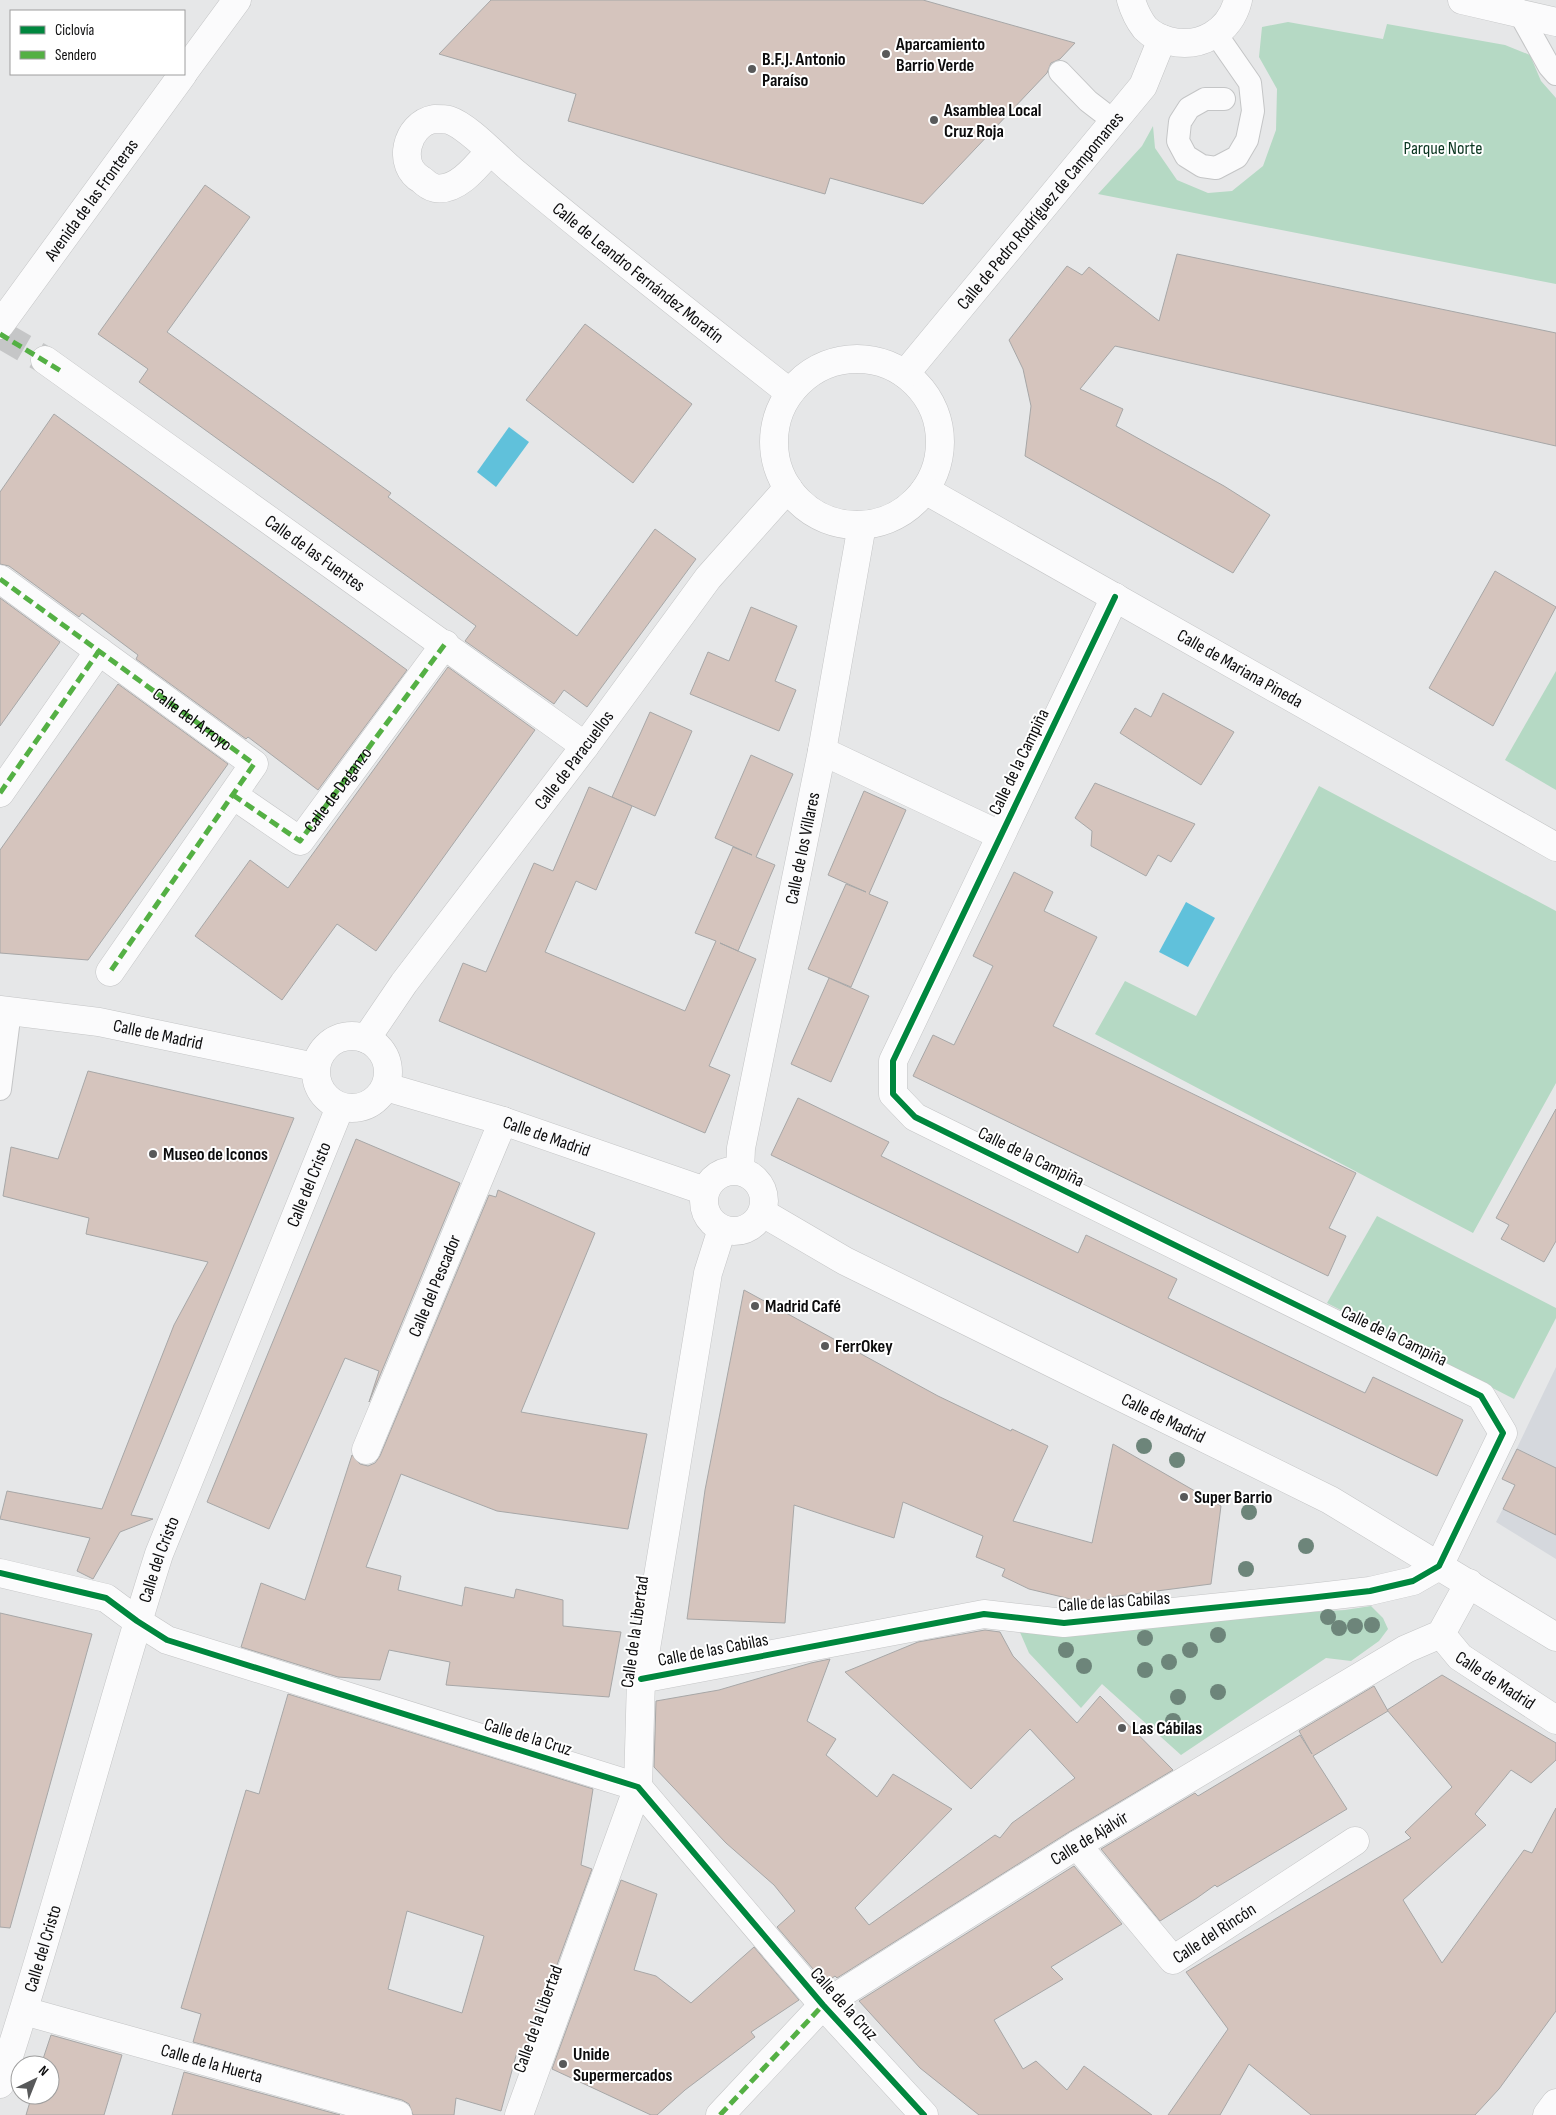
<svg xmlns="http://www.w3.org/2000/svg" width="1556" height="2115" viewBox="0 0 1556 2115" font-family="'Sofia Sans Condensed',sans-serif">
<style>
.built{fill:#d5d8dd}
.green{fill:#b5d9c4}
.water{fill:#60c1db}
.building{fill:#d5c4bd;stroke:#a7a7a7;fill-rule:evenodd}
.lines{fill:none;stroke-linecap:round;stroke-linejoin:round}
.street-tunnel{stroke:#c5c6c7;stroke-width:28;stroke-dasharray:28 14;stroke-linecap:butt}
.lane-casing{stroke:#c4c5c6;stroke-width:24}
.street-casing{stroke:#c4c5c6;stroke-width:29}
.secondary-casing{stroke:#c4c5c6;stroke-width:29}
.lane{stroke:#fbfbfc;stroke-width:22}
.street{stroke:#fbfbfc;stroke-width:28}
.secondary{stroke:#fbfbfc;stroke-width:28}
.quiet{stroke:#54b044;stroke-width:5;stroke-dasharray:10 5;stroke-linecap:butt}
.cycleway-casing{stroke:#fff;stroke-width:9}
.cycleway{stroke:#00873e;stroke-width:6}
.tree{fill:#6d857a}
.poi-dot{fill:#58595a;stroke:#fff;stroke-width:2}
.labels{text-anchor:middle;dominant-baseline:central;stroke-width:4;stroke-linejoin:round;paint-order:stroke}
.poi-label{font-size:18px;font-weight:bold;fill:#0c0c0d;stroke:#fff;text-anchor:start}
.park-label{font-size:18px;fill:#0a3520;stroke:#fff}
.street-label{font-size:18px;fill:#0c0c0d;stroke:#fff}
</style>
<rect width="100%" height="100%" fill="#e6e7e8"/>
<path class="built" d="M 1556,1367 L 1556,1559 L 1496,1522 L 1515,1485 L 1502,1479 Z"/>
<g class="green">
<path d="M 1288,22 L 1383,39 L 1387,24 L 1505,45 L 1530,55 L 1541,81 L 1556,98 L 1556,284 L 1098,194 L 1142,146 L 1153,126 L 1155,148 L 1177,180 L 1208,193 L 1232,191 L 1263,166 L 1276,130 L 1277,89 L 1259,57 L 1262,27 Z"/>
<path d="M 1556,671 L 1556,790 L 1505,760 Z"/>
<path d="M 1319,786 L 1556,911 L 1556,1083 L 1473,1233 L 1095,1034 L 1125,981 L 1196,1016 Z"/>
<path d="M 1377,1216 L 1556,1308 L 1556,1318 L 1514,1399 L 1327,1303 Z"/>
<path d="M 1371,1606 L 1383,1618 L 1388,1629 L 1379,1641 L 1351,1661 L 1326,1658 L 1181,1755 L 1102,1684 L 1081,1708 L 1029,1653 L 1019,1630 L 1080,1636 L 1239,1616 L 1345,1610 Z"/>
</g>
<g class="water">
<path d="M 509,427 L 529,442 L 496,487 L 477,472 Z"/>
<path d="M 1186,902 L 1215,918 L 1188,967 L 1159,952 Z"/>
</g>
<g class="building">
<path d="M 491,0 L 923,0 L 1075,43 L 1060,59 L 1051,63 L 1047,73 L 923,204 L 830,178 L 825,194 L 568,121 L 576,94 L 439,54 Z"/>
<path d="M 205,185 L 250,217 L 167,332 L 391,493 L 388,497 L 577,636 L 655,529 L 696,559 L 587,707 L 564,690 L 554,704 L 465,641 L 476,626 L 139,382 L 148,369 L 98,334 Z"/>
<path d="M 1177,254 L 1556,333 L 1556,446 L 1115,346 L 1080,389 L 1123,409 L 1116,426 L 1224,486 L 1270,515 L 1233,573 L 1025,456 L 1031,406 L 1023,369 L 1009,340 L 1067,266 L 1082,275 L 1089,267 L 1159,321 Z"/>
<path d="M 585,324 L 692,404 L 633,483 L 526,400 Z"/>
<path d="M 54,414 L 407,670 L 318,790 L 248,737 L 246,739 L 136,659 L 138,655 L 82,613 L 79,617 L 9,566 L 0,564 L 0,492 Z"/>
<path d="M 1495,571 L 1556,607 L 1493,726 L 1429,688 Z"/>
<path d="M 0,598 L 60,642 L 0,726 Z"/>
<path d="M 751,607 L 797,626 L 775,681 L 796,690 L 779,731 L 690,694 L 708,652 L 729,661 Z"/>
<path d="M 448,667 L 535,730 L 376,951 L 337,924 L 282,1000 L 195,936 L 250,860 L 288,888 Z"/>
<path d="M 118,684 L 228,764 L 88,960 L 0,953 L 0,850 Z"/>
<path d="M 1163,693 L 1234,732 L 1201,785 L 1120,733 L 1135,708 L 1151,717 Z"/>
<path d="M 650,712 L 692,731 L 655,816 L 612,797 Z"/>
<path d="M 751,755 L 793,774 L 756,857 L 775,865 L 738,951 L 720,943 L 756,959 L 709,1066 L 730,1075 L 705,1133 L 439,1021 L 463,963 L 486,972 L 534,863 L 553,871 L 589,787 L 632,806 L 596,890 L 576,881 L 545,952 L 685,1011 L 716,941 L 695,933 L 733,847 L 752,855 L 715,838 Z"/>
<path d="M 1095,783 L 1195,824 L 1171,862 L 1158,855 L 1146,876 L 1091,846 L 1092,831 L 1075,818 Z"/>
<path d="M 864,791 L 906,810 L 869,894 L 888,902 L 851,987 L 808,969 L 846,884 L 866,892 L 828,875 Z"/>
<path d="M 1014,872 L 1053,892 L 1044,911 L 1097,937 L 1053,1026 L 1356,1173 L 1329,1228 L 1346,1236 L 1328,1276 L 913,1076 L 933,1035 L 954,1045 L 993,966 L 973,956 Z"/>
<path d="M 829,978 L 869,996 L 831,1082 L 791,1064 Z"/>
<path d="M 88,1071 L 294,1118 L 131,1515 L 153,1519 L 120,1532 L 93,1579 L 77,1571 L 90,1538 L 0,1519 L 7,1491 L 102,1509 L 174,1325 L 208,1262 L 86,1234 L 89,1218 L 3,1196 L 11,1147 L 58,1159 Z"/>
<path d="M 798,1098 L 889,1142 L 881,1156 L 1078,1253 L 1086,1235 L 1177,1279 L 1168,1298 L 1284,1354 L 1365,1393 L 1373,1377 L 1463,1420 L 1437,1476 L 771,1155 Z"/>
<path d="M 1556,1109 L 1556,1241 L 1544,1262 L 1501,1239 L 1509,1225 L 1496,1218 Z"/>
<path d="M 356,1139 L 460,1183 L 369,1402 L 379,1371 L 345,1358 L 269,1529 L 207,1502 Z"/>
<path d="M 498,1190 L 595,1233 L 521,1412 L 647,1434 L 628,1529 L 497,1511 L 401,1474 L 366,1567 L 401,1576 L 398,1590 L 462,1606 L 465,1587 L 514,1598 L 516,1589 L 563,1600 L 563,1626 L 621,1632 L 609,1697 L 446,1685 L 450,1662 L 389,1650 L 380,1680 L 338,1677 L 241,1647 L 261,1583 L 305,1600 L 352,1455 L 360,1464 L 368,1466 L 375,1463 L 380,1456 L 489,1195 L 496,1197 Z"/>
<path d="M 744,1290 L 938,1396 L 1011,1431 L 1012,1429 L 1048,1446 L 1013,1521 L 1092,1543 L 1113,1444 L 1221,1506 L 1211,1584 L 1079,1601 L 1029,1589 L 1002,1576 L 1005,1569 L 976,1557 L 983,1536 L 903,1502 L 894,1538 L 794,1505 L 785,1623 L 687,1619 L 705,1490 Z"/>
<path d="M 1517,1449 L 1556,1468 L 1556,1535 L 1503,1509 L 1515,1485 L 1502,1479 Z"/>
<path d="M 0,1613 L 92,1634 L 10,1928 L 0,1927 Z"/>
<path d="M 985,1630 L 1000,1632 L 1013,1656 L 1077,1723 L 1100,1696 L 1173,1770 L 1069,1832 L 837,1978 L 835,1976 L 825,1983 L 777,1927 L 795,1911 L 774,1885 L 726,1843 L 654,1767 L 656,1701 L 719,1690 L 811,1663 L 830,1659 L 807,1721 L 836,1739 L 826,1755 L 877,1797 L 893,1774 L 952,1809 L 855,1908 L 869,1925 L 995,1835 L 1000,1838 L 1012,1823 L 1075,1778 L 1030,1729 L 971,1789 L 845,1672 L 918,1642 Z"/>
<path d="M 1442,1675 L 1556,1743 L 1556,1760 L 1531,1783 L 1511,1770 L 1475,1814 L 1486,1825 L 1403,1900 L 1442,1963 L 1524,1850 L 1532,1853 L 1556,1808 L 1556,2011 L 1499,2089 L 1475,2115 L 1311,2115 L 1249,2064 L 1220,2115 L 1168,2115 L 1228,2029 L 1186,1972 L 1411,1838 L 1405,1832 L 1452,1787 L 1387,1710 Z"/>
<path d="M 1374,1686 L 1388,1711 L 1313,1756 L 1347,1809 L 1217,1887 L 1215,1885 L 1197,1898 L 1160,1921 L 1101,1849 L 1195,1793 L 1198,1796 L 1300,1735 L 1312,1754 L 1299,1731 Z"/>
<path d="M 288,1694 L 593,1789 L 581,1865 L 592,1869 L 524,2055 L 517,2052 L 501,2111 L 456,2098 L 454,2115 L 413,2115 L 409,2104 L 402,2100 L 193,2042 L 201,2014 L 181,2008 L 246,1790 L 259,1794 ZM 407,1911 L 484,1936 L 462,2013 L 388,1989 Z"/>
<path d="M 1074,1866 L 1122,1924 L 1051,1967 L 1063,1979 L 994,2020 L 1023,2069 L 1036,2061 L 1067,2090 L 1084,2066 L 1152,2115 L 979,2115 L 920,2068 L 859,2001 Z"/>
<path d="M 621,1880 L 657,1894 L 634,1970 L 656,1976 L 691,2003 L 754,1947 L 799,2000 L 751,2032 L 755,2037 L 685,2090 L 657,2115 L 651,2115 L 552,2069 Z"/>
<path d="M 51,2035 L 122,2055 L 104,2115 L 26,2115 L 32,2095 L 50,2095 L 50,2065 L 41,2065 Z"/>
<path d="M 184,2072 L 340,2115 L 172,2115 Z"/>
</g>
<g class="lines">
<path class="street-tunnel" d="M 0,334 L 45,360"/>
<defs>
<g id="lane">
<path d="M 1520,14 L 1549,66 L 1556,74"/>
<path d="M 1216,34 L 1250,83 L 1253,111 L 1247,140 L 1237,157 L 1216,168 L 1202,166 L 1186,156 L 1178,141 L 1180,122 L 1189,108 L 1205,99 L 1224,99"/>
<path d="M 1060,72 L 1088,101 L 1114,121"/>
<path d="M 0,1089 L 10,1011"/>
</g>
<g id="street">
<path id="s1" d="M 489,152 C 477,166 457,192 435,188 C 431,187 425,183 422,180 C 396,166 406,124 434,119 C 438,119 445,119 449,120 C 468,126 497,158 514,172 C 604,247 697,320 789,392"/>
<circle cx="857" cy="442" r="83"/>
<path id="s2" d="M 45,360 L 585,746"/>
<path id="s3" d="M 905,374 L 1143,86 L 1162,39"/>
<path id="s4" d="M 925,490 L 1556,847"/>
<path id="s5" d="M 0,579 L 254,764 L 110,972"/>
<path d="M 822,751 L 1000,835"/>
<path d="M 0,793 L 99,651"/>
<path d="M 233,795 L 300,841 L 445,644"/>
<path id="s6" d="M 366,1039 L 404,983 L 585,746 L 708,578 L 788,488"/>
<path id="s7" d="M 740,1171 L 741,1148 L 822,751 L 862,525"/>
<path id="s8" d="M 366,1450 L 503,1121"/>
<path d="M 0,1573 L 106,1598 L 137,1621 L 167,1640 L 638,1787 L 823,2005 L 924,2115"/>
<path id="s9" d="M 1441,1634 L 1460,1657 L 1556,1720"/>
<path d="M 641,1679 L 984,1614 L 1064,1623 L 1309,1598 L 1370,1591 L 1413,1581 L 1439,1566 L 1503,1433 L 1481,1396 L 915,1117 L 893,1094 L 893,1061 L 1115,597"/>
<path id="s10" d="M 1077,1845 L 1173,1960 L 1355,1841"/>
<path id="s11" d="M 24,2011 L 398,2115"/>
<path id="s12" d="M 0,2084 C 58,1909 103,1730 159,1554 L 340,1107"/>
<path d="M 519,2115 L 638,1787 L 641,1679 L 708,1273 L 722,1229"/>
<path id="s13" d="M 720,2115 L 823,2005 L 1077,1845 L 1406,1649 L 1441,1634 L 1469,1583"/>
<path d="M 1547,2115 L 1556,2103"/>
</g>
<g id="secondary">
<path d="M 1131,0 C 1134,10 1138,19 1145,28 C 1151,34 1161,39 1169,41 C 1200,49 1230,32 1238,0"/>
<path d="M 1462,0 L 1556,22"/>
<path d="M 184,72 L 237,0"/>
<path id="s14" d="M 0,325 L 183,74"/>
<path id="s15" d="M 0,1010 L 99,1022 L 315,1067"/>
<circle cx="352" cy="1072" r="36"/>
<path id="s16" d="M 386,1087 L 503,1121 L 705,1191"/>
<circle cx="734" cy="1201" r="30"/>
<path id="s17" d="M 763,1213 L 845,1261 L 1330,1500 L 1556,1637"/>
</g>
</defs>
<use href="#lane" class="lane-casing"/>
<use href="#street" class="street-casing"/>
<use href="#secondary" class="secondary-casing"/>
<use href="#lane" class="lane"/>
<use href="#street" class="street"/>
<use href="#secondary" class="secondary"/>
<g class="quiet">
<path d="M 0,334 L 61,371"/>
<path d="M 0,579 L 254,764 L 110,972"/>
<path d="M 0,793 L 99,651"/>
<path id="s18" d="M 233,795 L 300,841 L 445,644"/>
<path d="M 720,2115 L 823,2005"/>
</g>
<defs>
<g id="cycleway">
<path d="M 0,1573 L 106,1598 L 137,1621 L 167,1640 L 638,1787 L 823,2005 L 924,2115"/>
<path d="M 641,1679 L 984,1614 L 1064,1623 L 1309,1598 L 1370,1591 L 1413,1581 L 1439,1566 L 1503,1433 L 1481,1396 L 915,1117 L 893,1094 L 893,1061 L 1115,597"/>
</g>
</defs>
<use href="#cycleway" class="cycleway-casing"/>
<use href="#cycleway" class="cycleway"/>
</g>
<g class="tree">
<circle cx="1144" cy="1446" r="8"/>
<circle cx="1177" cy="1460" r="8"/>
<circle cx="1249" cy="1512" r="8"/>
<circle cx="1306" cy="1546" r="8"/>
<circle cx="1246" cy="1569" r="8"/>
<circle cx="1328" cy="1617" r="8"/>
<circle cx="1372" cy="1625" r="8"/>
<circle cx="1355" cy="1626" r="8"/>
<circle cx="1339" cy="1628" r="8"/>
<circle cx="1218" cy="1635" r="8"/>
<circle cx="1145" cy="1638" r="8"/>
<circle cx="1066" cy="1650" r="8"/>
<circle cx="1190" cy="1650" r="8"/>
<circle cx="1169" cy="1662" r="8"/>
<circle cx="1084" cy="1666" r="8"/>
<circle cx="1145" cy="1670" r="8"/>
<circle cx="1218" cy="1692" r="8"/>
<circle cx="1178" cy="1697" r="8"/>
<circle cx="1173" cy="1721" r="8"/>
</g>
<g class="poi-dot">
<circle cx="886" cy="54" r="5"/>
<circle cx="752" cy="69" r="5"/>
<circle cx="934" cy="120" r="5"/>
<circle cx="153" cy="1154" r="5"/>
<circle cx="755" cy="1306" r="5"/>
<circle cx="825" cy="1346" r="5"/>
<circle cx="1184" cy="1497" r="5"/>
<circle cx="1122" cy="1728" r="5"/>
<circle cx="563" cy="2064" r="5"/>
</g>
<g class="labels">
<g class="poi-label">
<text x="896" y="44">Aparcamiento<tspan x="896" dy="21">Barrio Verde</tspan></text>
<text x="762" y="59">B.F.J. Antonio<tspan x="762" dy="21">Paraíso</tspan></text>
<text x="944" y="110">Asamblea Local<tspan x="944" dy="21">Cruz Roja</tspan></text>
<text x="163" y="1154">Museo de Iconos</text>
<text x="765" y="1306">Madrid Café</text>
<text x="835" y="1346">FerrOkey</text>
<text x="1194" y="1497">Super Barrio</text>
<text x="1132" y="1728">Las Cábilas</text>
<text x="573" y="2054">Unide<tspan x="573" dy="21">Supermercados</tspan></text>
</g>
<g class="park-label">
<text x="1443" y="148">Parque Norte</text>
</g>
<g class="street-label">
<text stroke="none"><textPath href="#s14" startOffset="155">Avenida de las Fronteras</textPath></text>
<text stroke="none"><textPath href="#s3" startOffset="212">Calle de Pedro Rodríguez de Campomanes</textPath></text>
<text stroke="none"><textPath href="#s1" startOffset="421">Calle de Leandro Fernández Moratín</textPath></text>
<text stroke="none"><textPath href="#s2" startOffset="332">Calle de las Fuentes</textPath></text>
<text stroke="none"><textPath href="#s4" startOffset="362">Calle de Mariana Pineda</textPath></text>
<text stroke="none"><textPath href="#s5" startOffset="238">Calle del Arroyo</textPath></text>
<text stroke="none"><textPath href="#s6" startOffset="348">Calle de Paracuellos</textPath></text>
<text transform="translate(1019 762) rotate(-64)">Calle de la Campiña</text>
<text stroke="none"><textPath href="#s18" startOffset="145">Calle de Daganzo</textPath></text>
<text stroke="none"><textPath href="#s7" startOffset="329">Calle de los Villares</textPath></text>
<text stroke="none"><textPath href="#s15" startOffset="160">Calle de Madrid</textPath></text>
<text stroke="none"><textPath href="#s16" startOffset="168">Calle de Madrid</textPath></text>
<text transform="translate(1031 1157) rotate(26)">Calle de la Campiña</text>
<text stroke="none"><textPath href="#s12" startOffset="952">Calle del Cristo</textPath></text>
<text stroke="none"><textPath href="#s8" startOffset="178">Calle del Pescador</textPath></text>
<text transform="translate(1394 1336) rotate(26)">Calle de la Campiña</text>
<text stroke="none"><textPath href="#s17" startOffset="450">Calle de Madrid</textPath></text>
<text stroke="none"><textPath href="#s12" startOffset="548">Calle del Cristo</textPath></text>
<text transform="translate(1114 1602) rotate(-4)">Calle de las Cabilas</text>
<text transform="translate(635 1632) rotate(-82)">Calle de la Libertad</text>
<text transform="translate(713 1650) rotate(-11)">Calle de las Cabilas</text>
<text stroke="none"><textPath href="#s9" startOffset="72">Calle de Madrid</textPath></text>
<text transform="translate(528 1737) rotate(17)">Calle de la Cruz</text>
<text stroke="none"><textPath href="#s13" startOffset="465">Calle de Ajalvir</textPath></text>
<text stroke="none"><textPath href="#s10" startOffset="199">Calle del Rincón</textPath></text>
<text stroke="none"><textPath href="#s12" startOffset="142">Calle del Cristo</textPath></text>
<text transform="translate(844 2004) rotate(48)">Calle de la Cruz</text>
<text transform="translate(538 2019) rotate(-70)">Calle de la Libertad</text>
<text stroke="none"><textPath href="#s11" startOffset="195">Calle de la Huerta</textPath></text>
</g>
</g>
<rect x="10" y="10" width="175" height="65" fill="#ffffff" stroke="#9e9e9e"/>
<rect x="20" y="26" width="25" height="8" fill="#00873e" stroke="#9e9e9e"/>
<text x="55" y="35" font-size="15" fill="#0c0c0d">Ciclovía</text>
<rect x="20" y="51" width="25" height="8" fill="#54b044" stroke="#9e9e9e"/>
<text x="55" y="60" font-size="15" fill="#0c0c0d">Sendero</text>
<g transform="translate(35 2080) rotate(43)"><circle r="24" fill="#ffffff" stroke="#9e9e9e"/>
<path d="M0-4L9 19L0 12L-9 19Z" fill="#58595a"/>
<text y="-8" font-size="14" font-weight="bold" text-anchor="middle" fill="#0c0c0d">N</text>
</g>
</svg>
